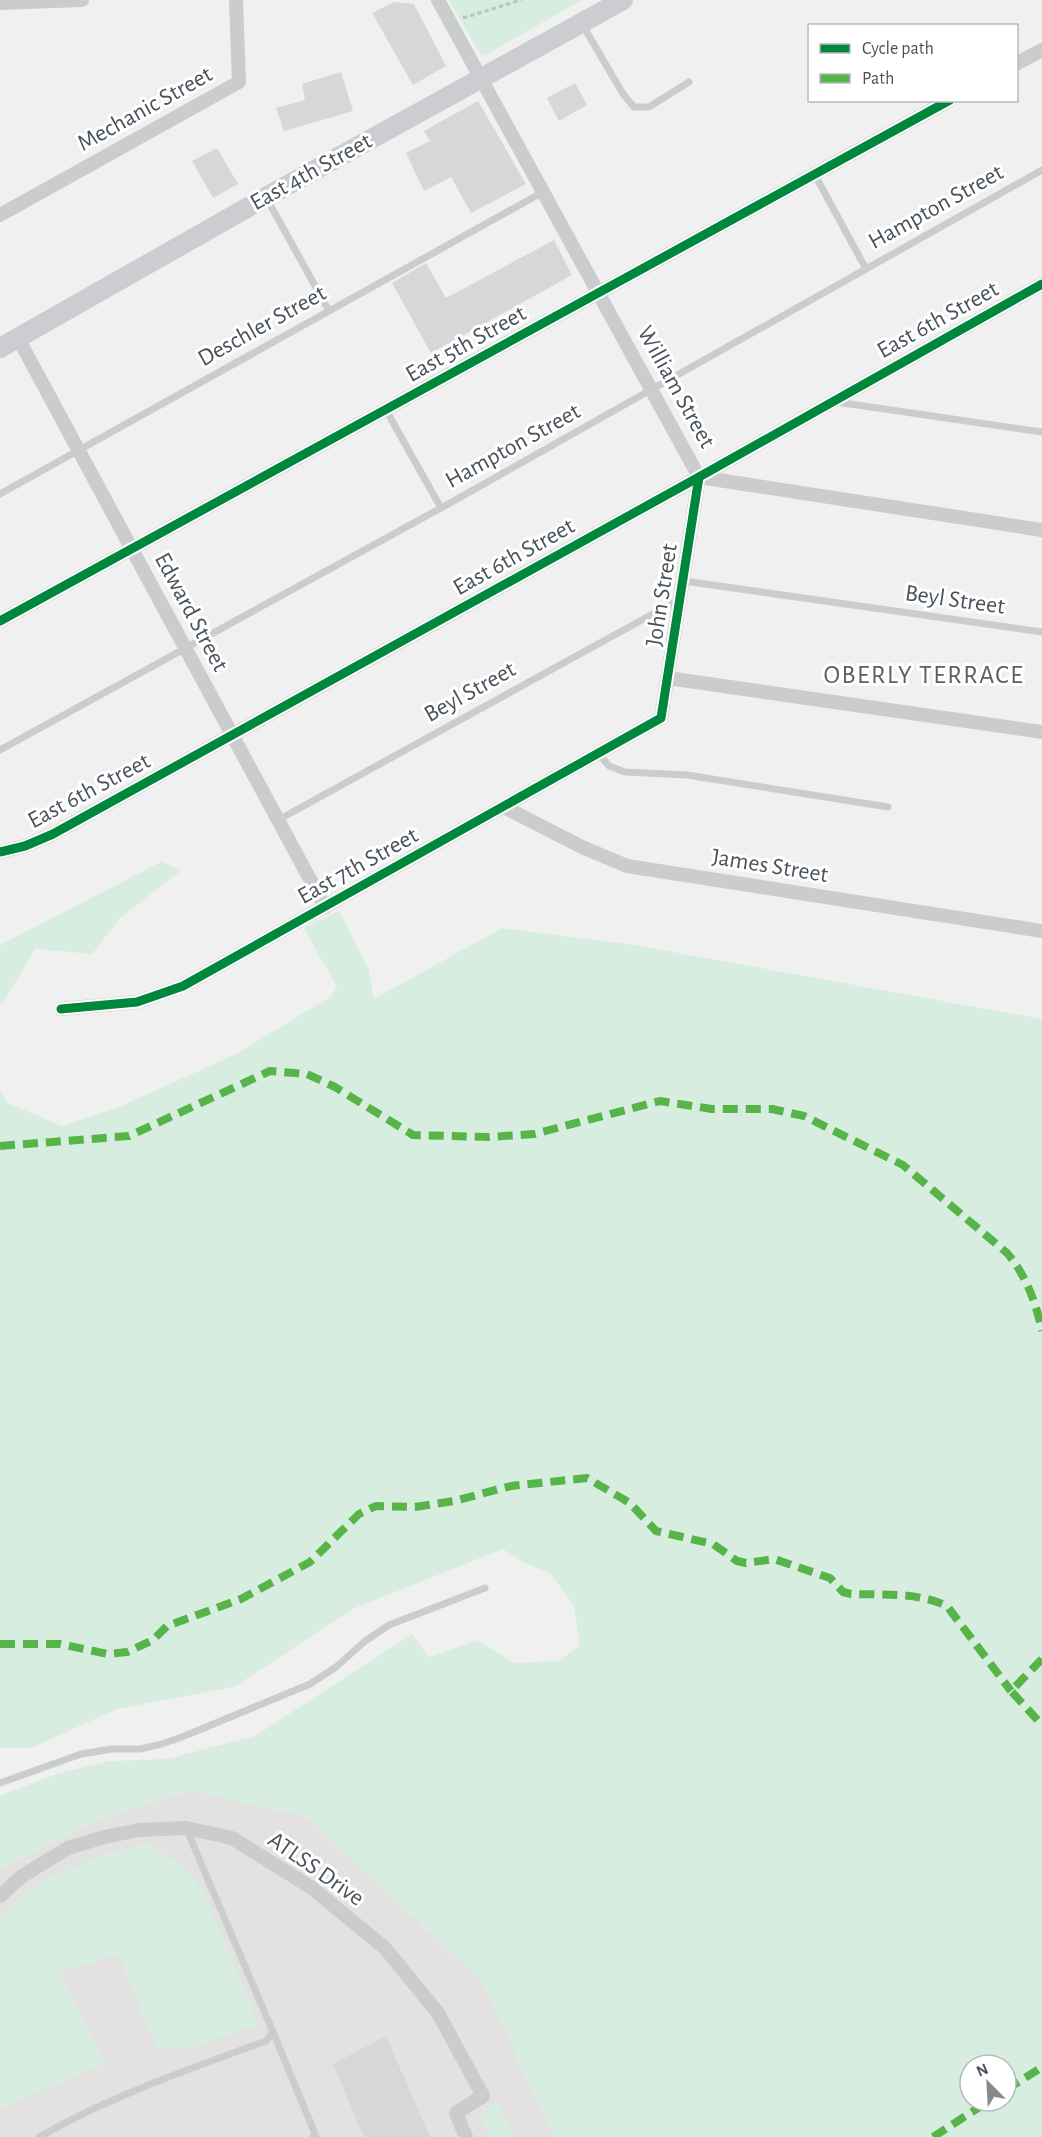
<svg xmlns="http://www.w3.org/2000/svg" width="1042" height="2137" viewBox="0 0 1042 2137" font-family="'Alegreya Sans',sans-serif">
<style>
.education{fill:#e3e1e2}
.green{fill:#d7ede0;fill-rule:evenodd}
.building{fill:#d7d7d9}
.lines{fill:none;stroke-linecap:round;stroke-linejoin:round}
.path{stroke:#b9c4c0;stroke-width:3;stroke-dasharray:4.5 3;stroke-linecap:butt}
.service{stroke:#cbccce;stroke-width:7}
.minor{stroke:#cbccce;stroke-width:14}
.secondary{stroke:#cbcdd0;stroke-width:20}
.quiet{stroke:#57b448;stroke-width:8;stroke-dasharray:15 8;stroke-linecap:butt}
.cycleway-casing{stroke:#fff;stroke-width:13}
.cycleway{stroke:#00873e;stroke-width:9}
.labels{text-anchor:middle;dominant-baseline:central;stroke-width:6;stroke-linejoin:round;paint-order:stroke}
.street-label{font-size:24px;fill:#49525b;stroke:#fff}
.neighbourhood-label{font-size:26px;letter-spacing:1.5px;fill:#5c6064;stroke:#fff}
</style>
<rect width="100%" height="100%" fill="#f1f0f0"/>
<path class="education" d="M 190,1790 L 305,1816 L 482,1981 L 554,2137 L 0,2137 L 0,1869 L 90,1823 Z"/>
<g class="green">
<path d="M 449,0 L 582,0 L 482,57 Z"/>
<path d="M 161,862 L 182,870 L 120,918 L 92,954 L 35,949 L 5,999 L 0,1003 L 0,945 Z"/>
<path d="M 339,911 L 369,970 L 374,999 L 502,928 L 634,945 L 1042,1019 L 1042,2137 L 554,2137 L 482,1981 L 305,1816 L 190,1790 L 90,1823 L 0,1869 L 0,1796 L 56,1774 L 110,1761 L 167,1759 L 255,1736 L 412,1634 L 429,1657 L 478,1640 L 514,1663 L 559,1661 L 580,1645 L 574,1606 L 550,1573 L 524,1563 L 503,1549 L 355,1608 L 234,1687 L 117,1709 L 31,1748 L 0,1748 L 0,1092 L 8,1103 L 62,1126 L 119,1107 L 236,1054 L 330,997 L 337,987 L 304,928 ZM 970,2065 L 1006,2065 L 1006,2101 L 970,2101 Z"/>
<path d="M 149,1843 L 185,1868 L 204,1892 L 259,2024 L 188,2049 L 157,2048 L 118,1955 L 59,1972 L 105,2064 L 0,2108 L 0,1920 L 37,1884 L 101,1855 Z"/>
<path d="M 497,2101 L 514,2137 L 490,2137 L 479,2113 Z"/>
</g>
<g class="building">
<path d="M 394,2 L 414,4 L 446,66 L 413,85 L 372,13 Z"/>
<path d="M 341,72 L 353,111 L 284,131 L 276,108 L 305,100 L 302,84 Z"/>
<path d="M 575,83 L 587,105 L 559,121 L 547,98 Z"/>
<path d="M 478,101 L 526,184 L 471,213 L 451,177 L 424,191 L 406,153 L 430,141 L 424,131 Z"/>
<path d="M 217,148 L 238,184 L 213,198 L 192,161 Z"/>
<path d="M 554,240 L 572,275 L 431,353 L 392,283 L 426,263 L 446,298 Z"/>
<path d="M 386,2036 L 430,2137 L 364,2137 L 333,2064 Z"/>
</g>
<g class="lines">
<path class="path" d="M 463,18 L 521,0"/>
<g class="service">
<path d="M 582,24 L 623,94 L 634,107 L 649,107 L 689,82"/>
<path d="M 815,175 L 866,269"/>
<path d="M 267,199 L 329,311"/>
<path d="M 836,402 L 1042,432"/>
<path d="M 386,410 L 441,508"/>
<path d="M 0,494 L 543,192"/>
<path d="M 684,581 L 1042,632"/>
<path d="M 0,750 L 441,508 L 1042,170"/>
<path d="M 599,754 L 609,766 L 625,772 L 687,775 L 888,807"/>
<path d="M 278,820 L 680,599"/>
<path d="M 0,1783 L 81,1754 L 112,1749 L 140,1749 L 162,1744 L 187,1735 L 310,1684 L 336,1667 L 364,1642 L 389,1625 L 485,1588"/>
<path d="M 273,2032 L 316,2136 L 313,2137"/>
<path d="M 39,2137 C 111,2096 189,2069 266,2041 L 273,2032 L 186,1828"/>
</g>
<g class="minor">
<path d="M 438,0 L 699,477"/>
<path d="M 0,3 L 82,0"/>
<path d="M 1016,64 L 1042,50"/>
<path d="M 0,215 L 239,82 L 236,0"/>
<path d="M 18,338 L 325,907"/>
<path d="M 699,477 L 1042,530"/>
<path d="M 0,621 L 950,100"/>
<path d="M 668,678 L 1042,732"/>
<path d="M 504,807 L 582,847 L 627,866 L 1042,931"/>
<path d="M 0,852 L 25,846 L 53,834 L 699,477 L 1042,284"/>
<path d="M 61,1009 L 137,1002 L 183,986 L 661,718 L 699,477"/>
<path d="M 0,1896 L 22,1876 L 68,1848 L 104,1837 L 139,1830 L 186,1828 L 232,1838 L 312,1888 L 385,1948 L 438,2013 L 483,2096 L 456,2113 L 466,2137"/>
</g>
<path class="secondary" d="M 0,348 L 266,197 L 623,0"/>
<g class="quiet">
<path d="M 0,1146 L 129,1136 L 270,1071 L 307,1074 L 335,1087 L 413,1135 L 489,1137 L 534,1134 L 660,1101 L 712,1109 L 772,1109 L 804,1116 L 903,1165 L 1007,1253 C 1026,1275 1036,1303 1042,1331"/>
<path d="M 0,1644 L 60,1644 L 108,1654 L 127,1652 L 153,1640 L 167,1626 L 241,1599 L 310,1562 L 359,1514 L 376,1506 L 415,1507 L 454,1501 L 511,1486 L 587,1478 L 630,1503 L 656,1531 L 713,1544 L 737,1561 L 746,1563 L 774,1559 L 830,1578 L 843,1592 L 851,1594 C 882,1595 918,1592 947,1606 L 1011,1691"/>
<path d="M 1042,1659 L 1011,1691 L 1042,1725"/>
<path d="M 1006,2090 L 1042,2067"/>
<path d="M 933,2137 L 989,2101"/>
</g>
<defs>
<g id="cycleway">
<path d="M 0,621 L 950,100"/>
<path d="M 0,852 L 25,846 L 53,834 L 699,477 L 1042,284"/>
<path d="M 61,1009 L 137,1002 L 183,986 L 661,718 L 699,477"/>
</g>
</defs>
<use href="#cycleway" class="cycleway-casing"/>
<use href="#cycleway" class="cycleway"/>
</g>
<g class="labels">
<g class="street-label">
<text transform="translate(145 109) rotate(-29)">Mechanic Street</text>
<text transform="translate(311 172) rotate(-29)">East 4th Street</text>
<text transform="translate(936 207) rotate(-29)">Hampton Street</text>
<text transform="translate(938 320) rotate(-29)">East 6th Street</text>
<text transform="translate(262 326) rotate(-29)">Deschler Street</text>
<text transform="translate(466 344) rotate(-29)">East 5th Street</text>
<text transform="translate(676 387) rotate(61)">William Street</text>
<text transform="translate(513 446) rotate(-29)">Hampton Street</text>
<text transform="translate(514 557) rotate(-29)">East 6th Street</text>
<text transform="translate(662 595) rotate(-81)">John Street</text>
<text transform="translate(955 600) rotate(8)">Beyl Street</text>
<text transform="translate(191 612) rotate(62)">Edward Street</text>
<text transform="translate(470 692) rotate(-29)">Beyl Street</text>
<text transform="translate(89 791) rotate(-28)">East 6th Street</text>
<text transform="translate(358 866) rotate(-29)">East 7th Street</text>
<text transform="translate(770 866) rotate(9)">James Street</text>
<text transform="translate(316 1869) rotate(35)">ATLSS Drive</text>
</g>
<g class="neighbourhood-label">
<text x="924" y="675">OBERLY TERRACE</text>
</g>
</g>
<rect x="808" y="24" width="210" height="78" fill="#ffffff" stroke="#b6babd" stroke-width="1.5"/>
<rect x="820" y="44" width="30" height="9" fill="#00873e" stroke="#b6babd" stroke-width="1.5"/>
<text x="862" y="54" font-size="18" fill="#49525b">Cycle path</text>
<rect x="820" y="74" width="30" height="9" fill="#57b448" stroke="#b6babd" stroke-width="1.5"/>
<text x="862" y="84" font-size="18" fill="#49525b">Path</text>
<g transform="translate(988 2083) rotate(336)"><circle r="28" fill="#ffffff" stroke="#b6babd" stroke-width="1.5"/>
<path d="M0-4.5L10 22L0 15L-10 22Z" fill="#84898f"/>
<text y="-9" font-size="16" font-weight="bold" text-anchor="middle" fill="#49525b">N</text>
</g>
</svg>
